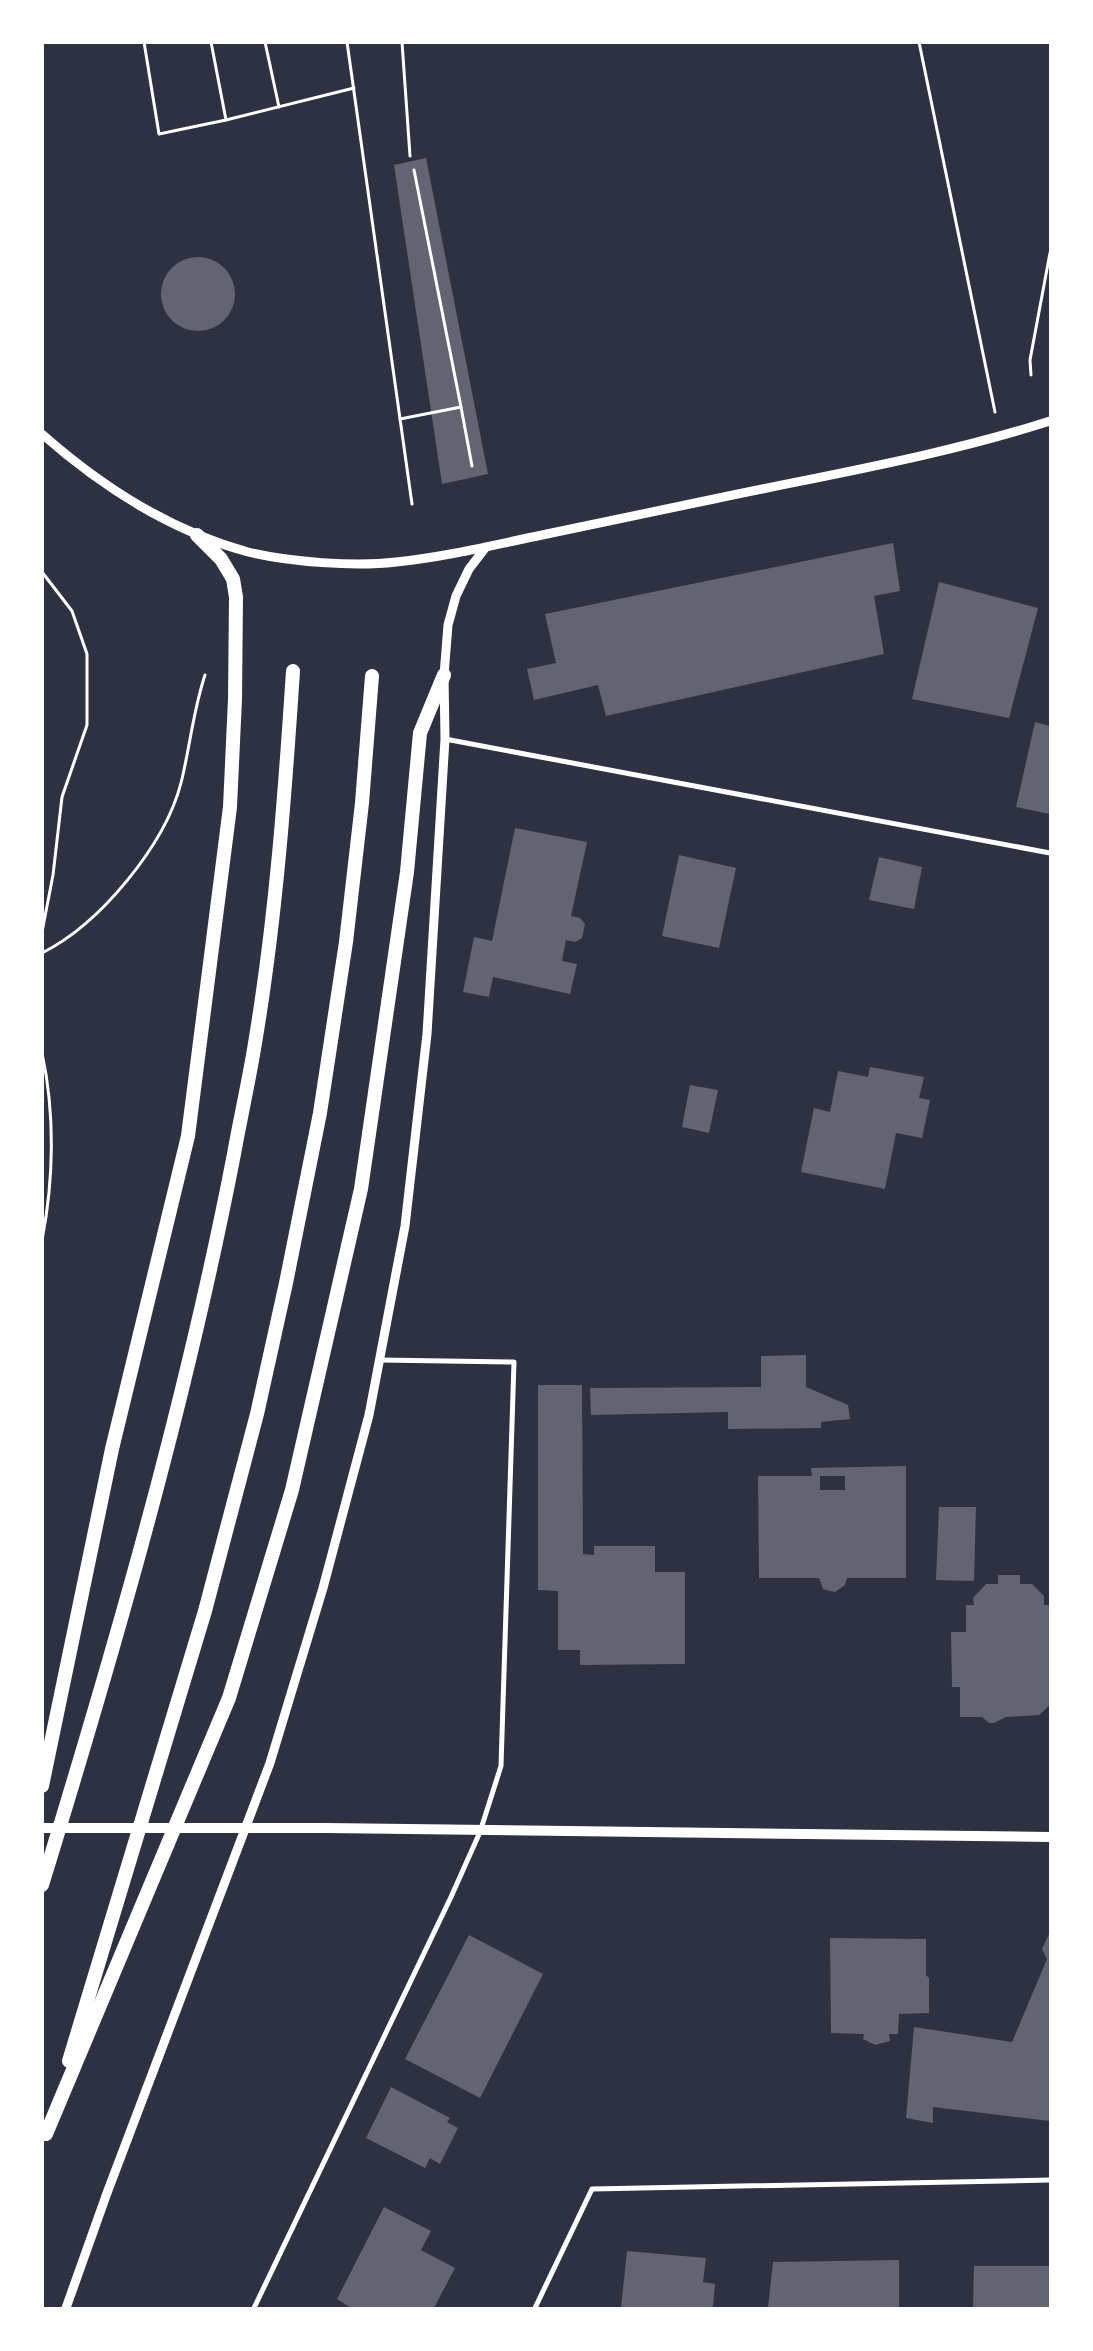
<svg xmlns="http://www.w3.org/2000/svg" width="1093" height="2351" viewBox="0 0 1093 2351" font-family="Rubik,sans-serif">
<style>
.building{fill:#626471;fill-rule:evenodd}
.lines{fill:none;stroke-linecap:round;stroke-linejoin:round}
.path{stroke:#fff;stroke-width:3}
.minor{stroke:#fff;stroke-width:5}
.tertiary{stroke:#fff;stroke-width:9}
.secondary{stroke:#fff;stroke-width:10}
.trunk{stroke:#fff;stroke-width:14}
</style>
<rect width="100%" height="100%" fill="#2d3142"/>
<g class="building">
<path d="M 426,158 L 488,474 L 442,484 L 394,165 Z"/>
<circle cx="198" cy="294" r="37"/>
<path d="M 893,543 L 900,591 L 874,596 L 884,654 L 606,716 L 598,685 L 534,700 L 527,669 L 556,663 L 545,614 Z"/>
<path d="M 939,582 L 1038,608 L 1009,718 L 912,699 Z"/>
<path d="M 1035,722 L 1050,726 L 1050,814 L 1016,807 Z"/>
<path d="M 515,828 L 587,842 L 571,916 L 580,918 L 585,924 L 582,938 L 575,942 L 566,940 L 562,961 L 577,964 L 570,994 L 493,977 L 489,997 L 463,992 L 474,937 L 492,941 Z"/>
<path d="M 679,855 L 736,868 L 719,948 L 662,936 Z"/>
<path d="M 879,857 L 922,867 L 914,909 L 869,900 Z"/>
<path d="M 870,1067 L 924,1077 L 919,1098 L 930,1100 L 922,1138 L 896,1133 L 885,1189 L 801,1172 L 814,1108 L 830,1112 L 838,1071 L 868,1077 Z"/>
<path d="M 690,1085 L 718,1090 L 709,1133 L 682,1127 Z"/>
<path d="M 806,1355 L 806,1387 L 848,1405 L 850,1419 L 821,1422 L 821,1428 L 728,1429 L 728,1412 L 591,1415 L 590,1388 L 761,1387 L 761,1356 Z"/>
<path d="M 538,1385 L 582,1385 L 583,1554 L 594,1555 L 594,1546 L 655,1546 L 655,1572 L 685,1572 L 685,1664 L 580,1665 L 580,1650 L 558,1650 L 558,1591 L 538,1590 Z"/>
<path d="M 906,1466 L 906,1578 L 847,1578 L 845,1585 L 835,1592 L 823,1589 L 819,1578 L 759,1578 L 758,1476 L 812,1476 L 811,1468 ZM 820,1476 L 845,1476 L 845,1490 L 820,1490 Z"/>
<path d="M 939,1507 L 976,1507 L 974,1581 L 936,1580 Z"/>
<path d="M 998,1575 L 1020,1575 L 1020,1584 L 1032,1584 L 1044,1596 L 1044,1605 L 1050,1605 L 1050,1705 L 1039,1715 L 1006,1717 L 994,1723 L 989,1723 L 982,1717 L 960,1717 L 960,1687 L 952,1687 L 951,1632 L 966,1632 L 966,1605 L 974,1605 L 973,1598 L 986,1584 L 998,1584 Z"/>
<path d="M 1050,1932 L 1050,2121 L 933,2107 L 933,2123 L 906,2118 L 914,2027 L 1012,2042 L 1047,1959 L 1042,1949 Z"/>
<path d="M 469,1935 L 543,1974 L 480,2098 L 405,2059 Z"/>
<path d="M 830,1938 L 926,1939 L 926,1975 L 929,1978 L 929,2013 L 899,2014 L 898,2034 L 889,2034 L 890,2041 L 875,2045 L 863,2039 L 864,2034 L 831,2033 Z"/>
<path d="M 391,2087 L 450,2118 L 447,2122 L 458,2128 L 440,2164 L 430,2158 L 425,2168 L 366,2138 Z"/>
<path d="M 384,2207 L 431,2231 L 421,2250 L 455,2268 L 434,2308 L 351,2308 L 337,2299 Z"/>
<path d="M 627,2251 L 706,2258 L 703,2282 L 715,2284 L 713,2307 L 621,2308 Z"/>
<path d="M 899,2260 L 899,2308 L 768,2308 L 773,2262 Z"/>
<path d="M 974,2266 L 1050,2266 L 1050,2308 L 973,2308 Z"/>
</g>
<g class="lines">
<g class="path">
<path d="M 144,42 L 159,134 L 226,120 L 354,88"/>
<path d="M 211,42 L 226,120"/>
<path d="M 265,42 L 279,107"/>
<path d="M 347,42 L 412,504"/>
<path d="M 402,42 L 410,156"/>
<path d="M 919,42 L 995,412"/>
<path d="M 1031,375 L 1030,360 L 1050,253"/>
<path d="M 461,407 L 472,466"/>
<path d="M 400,419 L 461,407 L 414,170"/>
<path d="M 42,572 L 72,611 L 87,654 L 87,725 L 62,797 L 53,875 L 42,932"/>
<path d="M 42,953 C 100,924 165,845 181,783 C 190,747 193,711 205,675"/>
<path d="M 42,955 L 42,977"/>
<path d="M 42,1053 C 55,1113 54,1179 42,1240"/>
</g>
<g class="minor">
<path d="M 445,739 L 1050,853"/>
<path d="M 254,2308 L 451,1897 L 480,1832 L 501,1766 L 514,1362 L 380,1360"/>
<path d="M 535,2308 L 592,2189 L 1050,2180"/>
</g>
<g class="tertiary">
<path d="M 42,434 C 102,487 171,531 248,552 C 289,562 355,567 396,562 C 445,557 494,545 542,535 C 600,523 657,511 714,499 C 827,475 941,456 1050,421"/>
<path d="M 66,2308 L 107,2193 L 270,1763 L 323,1588 L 369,1415 L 405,1226 L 427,1034 L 445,739 L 444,675 L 448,625 L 456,596 L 469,569 L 486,547"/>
</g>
<path class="secondary" d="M 42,1828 L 326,1828 L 1050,1837"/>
<g class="trunk">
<path d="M 42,1786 L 112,1449 L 188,1136 L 230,807 L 235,699 L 236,597 L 233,579 L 221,559 L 197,535"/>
<path d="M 42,1885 C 116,1644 186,1402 234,1154 C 241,1115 250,1076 256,1037 C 276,916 285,793 293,671"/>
<path d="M 69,2061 L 205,1611 L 257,1414 L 286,1283 L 320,1113 L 346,942 L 362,803 L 372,676"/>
<path d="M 46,2134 L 229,1698 L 292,1490 L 361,1189 L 407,872 L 420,733 L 444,675"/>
</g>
</g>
<rect width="1093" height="2351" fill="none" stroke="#ffffff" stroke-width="88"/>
</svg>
